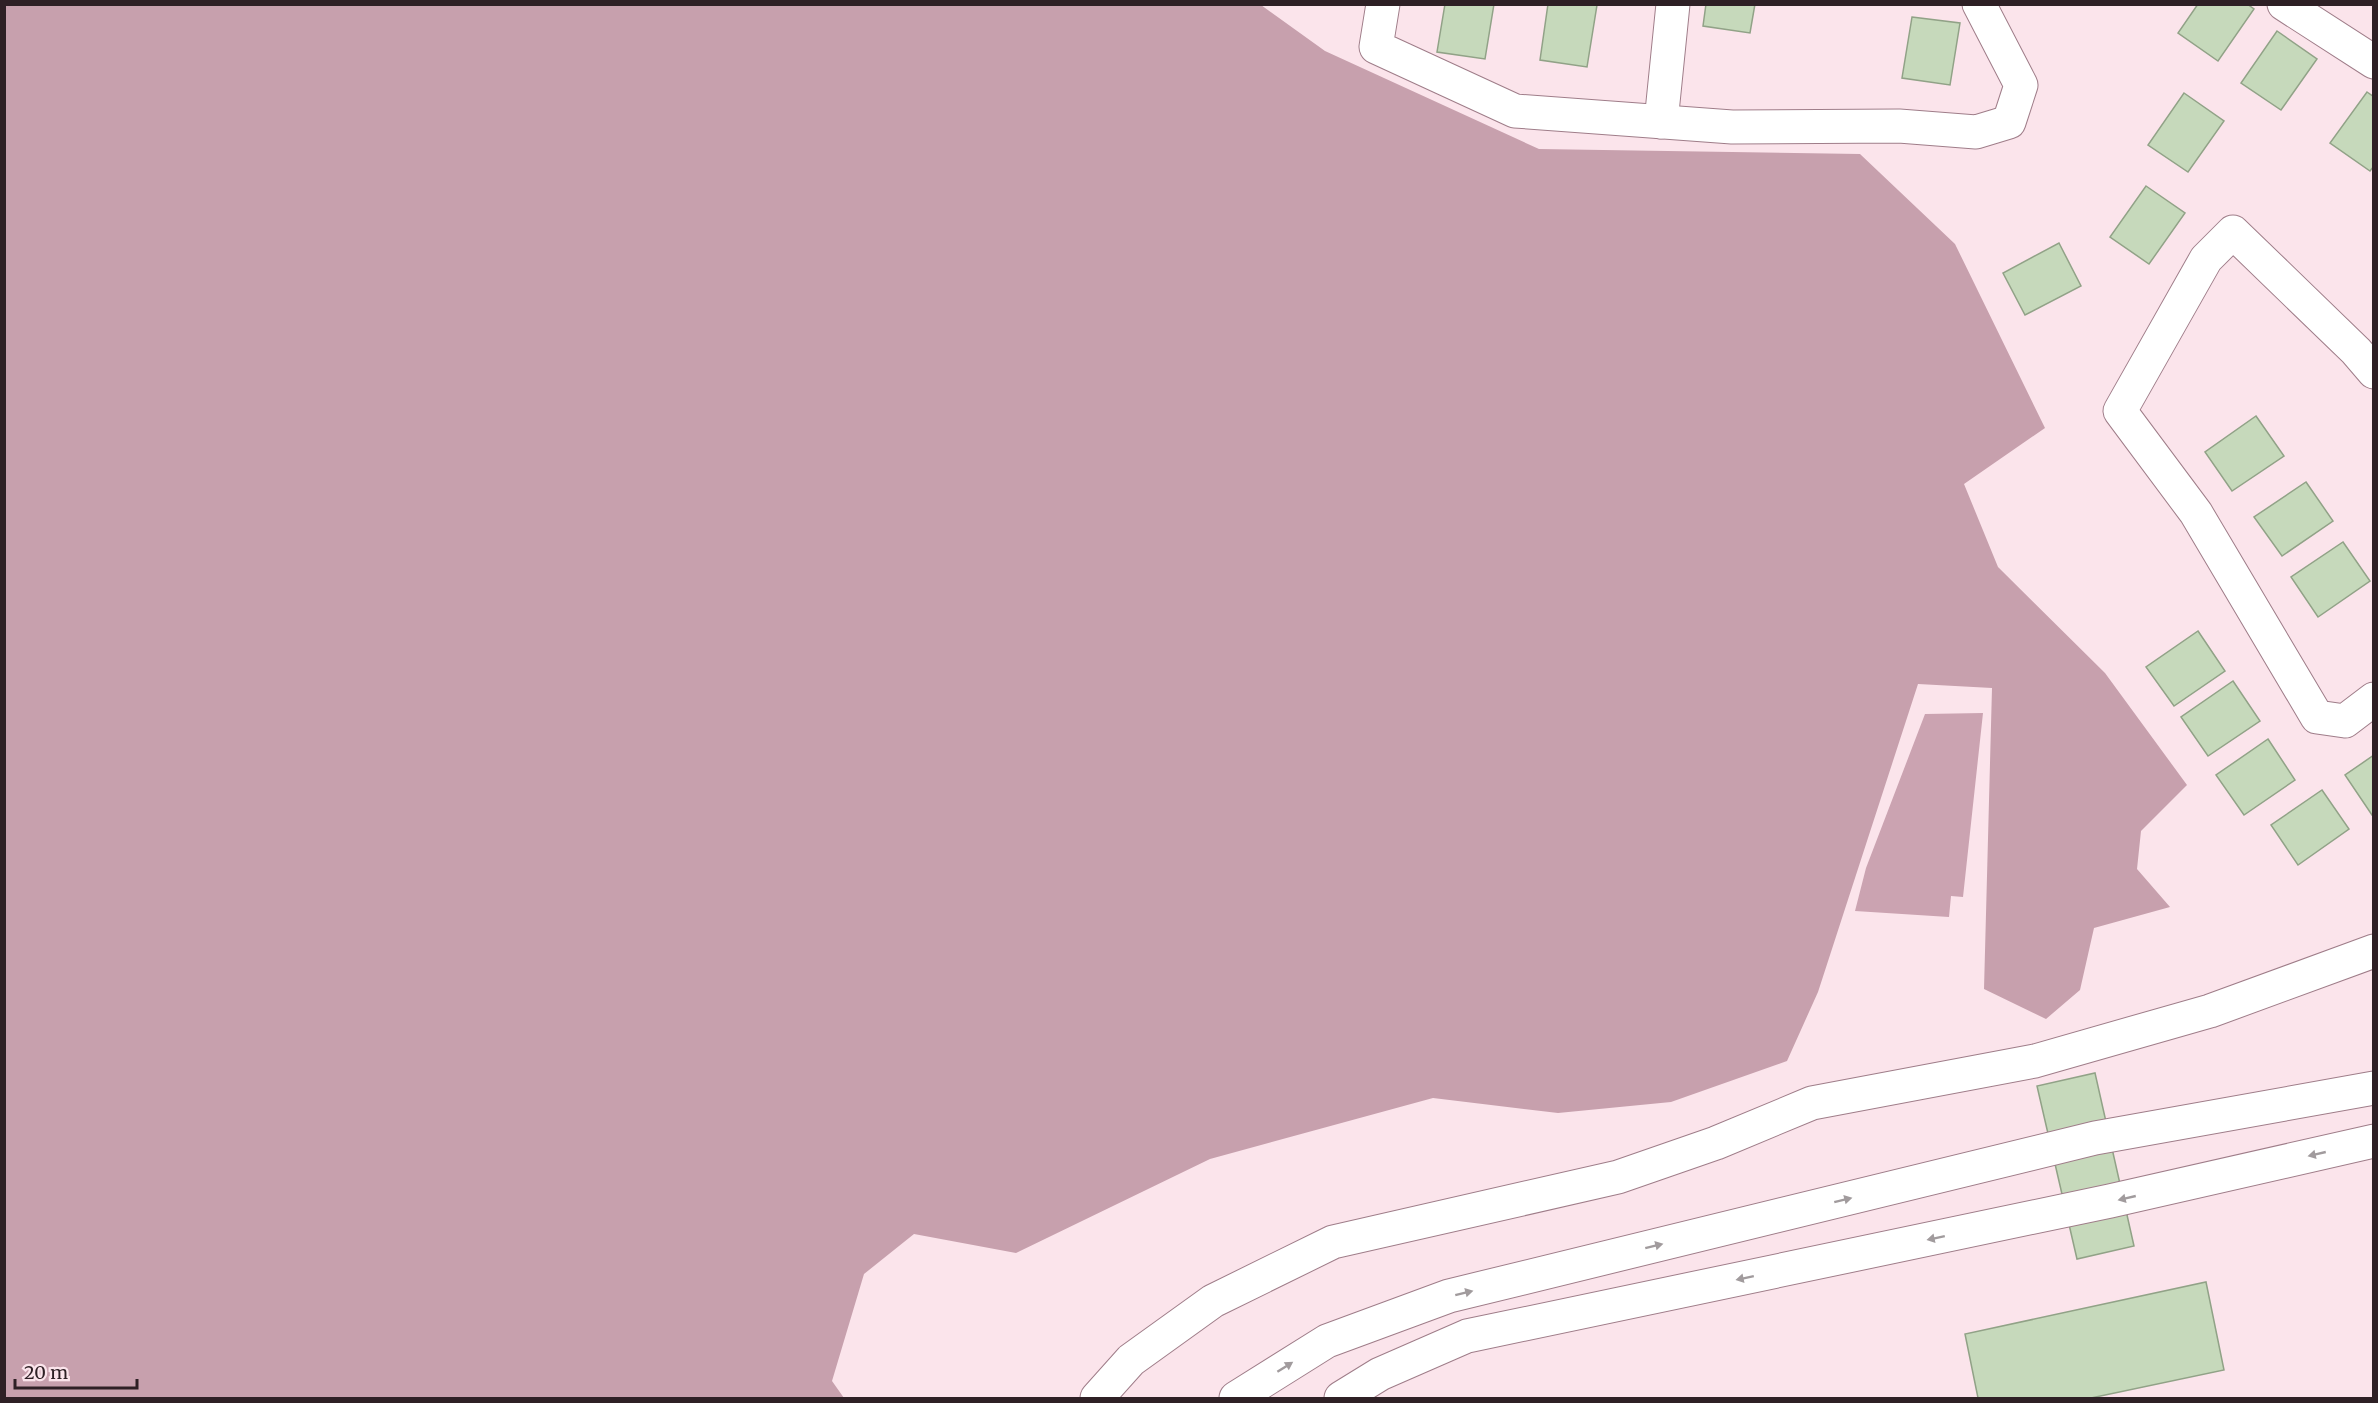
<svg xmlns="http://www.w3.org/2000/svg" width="2378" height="1403" viewBox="0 0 2378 1403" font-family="Merriweather,serif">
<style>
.forest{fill:#c7a0ad}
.water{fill:#cba3b1}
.building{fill:#c6d9bb;stroke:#91a287;stroke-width:1.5}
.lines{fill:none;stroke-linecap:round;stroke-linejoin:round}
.street-casing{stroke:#9f7d89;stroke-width:35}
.highway-casing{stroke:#9f7d89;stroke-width:35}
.street{stroke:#fff;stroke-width:33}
.highway{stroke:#fff;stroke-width:33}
.oneway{fill:#a19b9d}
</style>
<rect width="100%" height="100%" fill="#fbe4eb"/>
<path class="forest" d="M 5,4 L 1261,5 L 1325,51 L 1539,149 L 1860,154 L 1955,244 L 2045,428 L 1964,484 L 1998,567 L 2105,673 L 2187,785 L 2141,831 L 2137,869 L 2170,907 L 2094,928 L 2080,990 L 2046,1019 L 1984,989 L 1992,688 L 1918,684 L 1818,992 L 1787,1061 L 1671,1102 L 1558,1113 L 1433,1098 L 1210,1159 L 1016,1253 L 914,1234 L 864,1274 L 832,1381 L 844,1398 L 5,1398 Z"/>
<path class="water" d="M 1983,713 L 1963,897 L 1951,896 L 1949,917 L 1855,911 L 1866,868 L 1925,714 Z"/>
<g class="building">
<path d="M 1445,4 L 1494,4 L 1485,59 L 1437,52 Z"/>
<path d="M 1548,4 L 1597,5 L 1587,67 L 1540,60 Z"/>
<path d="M 1706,4 L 1755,4 L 1750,33 L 1703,26 Z"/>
<path d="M 2198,4 L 2247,4 L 2254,9 L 2218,61 L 2178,33 Z"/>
<path d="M 1912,17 L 1960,23 L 1950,85 L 1902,78 Z"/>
<path d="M 2277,31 L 2317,59 L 2281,110 L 2241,83 Z"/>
<path d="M 2367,92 L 2374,97 L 2374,166 L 2370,171 L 2330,143 Z"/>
<path d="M 2184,93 L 2224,121 L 2188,172 L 2148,145 Z"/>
<path d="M 2146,186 L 2185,213 L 2149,264 L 2110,237 Z"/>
<path d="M 2059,243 L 2081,286 L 2025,315 L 2003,273 Z"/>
<path d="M 2256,416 L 2284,456 L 2232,491 L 2205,452 Z"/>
<path d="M 2306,482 L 2333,521 L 2282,556 L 2254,517 Z"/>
<path d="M 2343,542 L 2370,581 L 2318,617 L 2291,577 Z"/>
<path d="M 2198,631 L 2225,671 L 2174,706 L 2146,667 Z"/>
<path d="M 2233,681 L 2260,721 L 2208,756 L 2181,717 Z"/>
<path d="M 2268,739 L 2295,780 L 2244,815 L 2216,775 Z"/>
<path d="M 2374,755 L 2374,814 L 2372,815 L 2345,775 Z"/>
<path d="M 2322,790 L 2349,829 L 2298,865 L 2271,825 Z"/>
<path d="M 2095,1073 L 2134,1246 L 2077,1259 L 2037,1086 Z"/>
<path d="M 2206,1282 L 2224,1370 L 2091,1398 L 1978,1398 L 1965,1334 Z"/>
</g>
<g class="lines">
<defs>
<g id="street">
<path d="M 1383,4 L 1376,47 L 1515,111 L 1732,127 L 1899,126 L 1976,132 L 2009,122 L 2021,85 L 1979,4"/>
<path d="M 2284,4 L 2374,62"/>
<path d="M 1661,122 L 1673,4"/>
<path d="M 2374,372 L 2356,351 L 2233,232 L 2206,259 L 2120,411 L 2196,513 L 2317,717 L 2345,721 L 2374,699"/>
<path d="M 1097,1398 L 1131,1360 L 1213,1301 L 1333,1242 L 1618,1177 L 1716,1143 L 1812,1103 L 2035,1061 L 2210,1011 L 2374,951"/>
</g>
<g id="highway">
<path d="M 1236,1398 L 1327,1341 L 1449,1296 L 2095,1138 L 2374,1088"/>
<path d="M 1341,1398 L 1380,1374 L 1467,1336 L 2110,1201 L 2374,1141"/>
</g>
</defs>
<use href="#street" class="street-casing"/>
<use href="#highway" class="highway-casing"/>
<use href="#street" class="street"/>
<use href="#highway" class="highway"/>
</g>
<defs><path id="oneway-solid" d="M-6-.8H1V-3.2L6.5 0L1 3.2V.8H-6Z" transform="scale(1.5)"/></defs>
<g class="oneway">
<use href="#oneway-solid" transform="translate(2317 1154) rotate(167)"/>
<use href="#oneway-solid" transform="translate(2127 1198) rotate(167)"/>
<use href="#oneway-solid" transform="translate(1843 1200) rotate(-14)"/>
<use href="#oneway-solid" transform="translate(1936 1238) rotate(168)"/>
<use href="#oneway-solid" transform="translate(1654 1246) rotate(-14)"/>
<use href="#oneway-solid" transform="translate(1745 1278) rotate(168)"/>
<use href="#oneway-solid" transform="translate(1464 1293) rotate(-14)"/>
<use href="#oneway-solid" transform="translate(1285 1367) rotate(-32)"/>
</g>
<rect width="2378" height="1403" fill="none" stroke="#2e2025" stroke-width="12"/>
<path d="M15 1379v9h122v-9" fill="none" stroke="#2e2025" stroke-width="3"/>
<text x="24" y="1379" font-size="18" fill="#2e2025" stroke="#fbe4eb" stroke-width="4.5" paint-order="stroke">20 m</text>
</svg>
